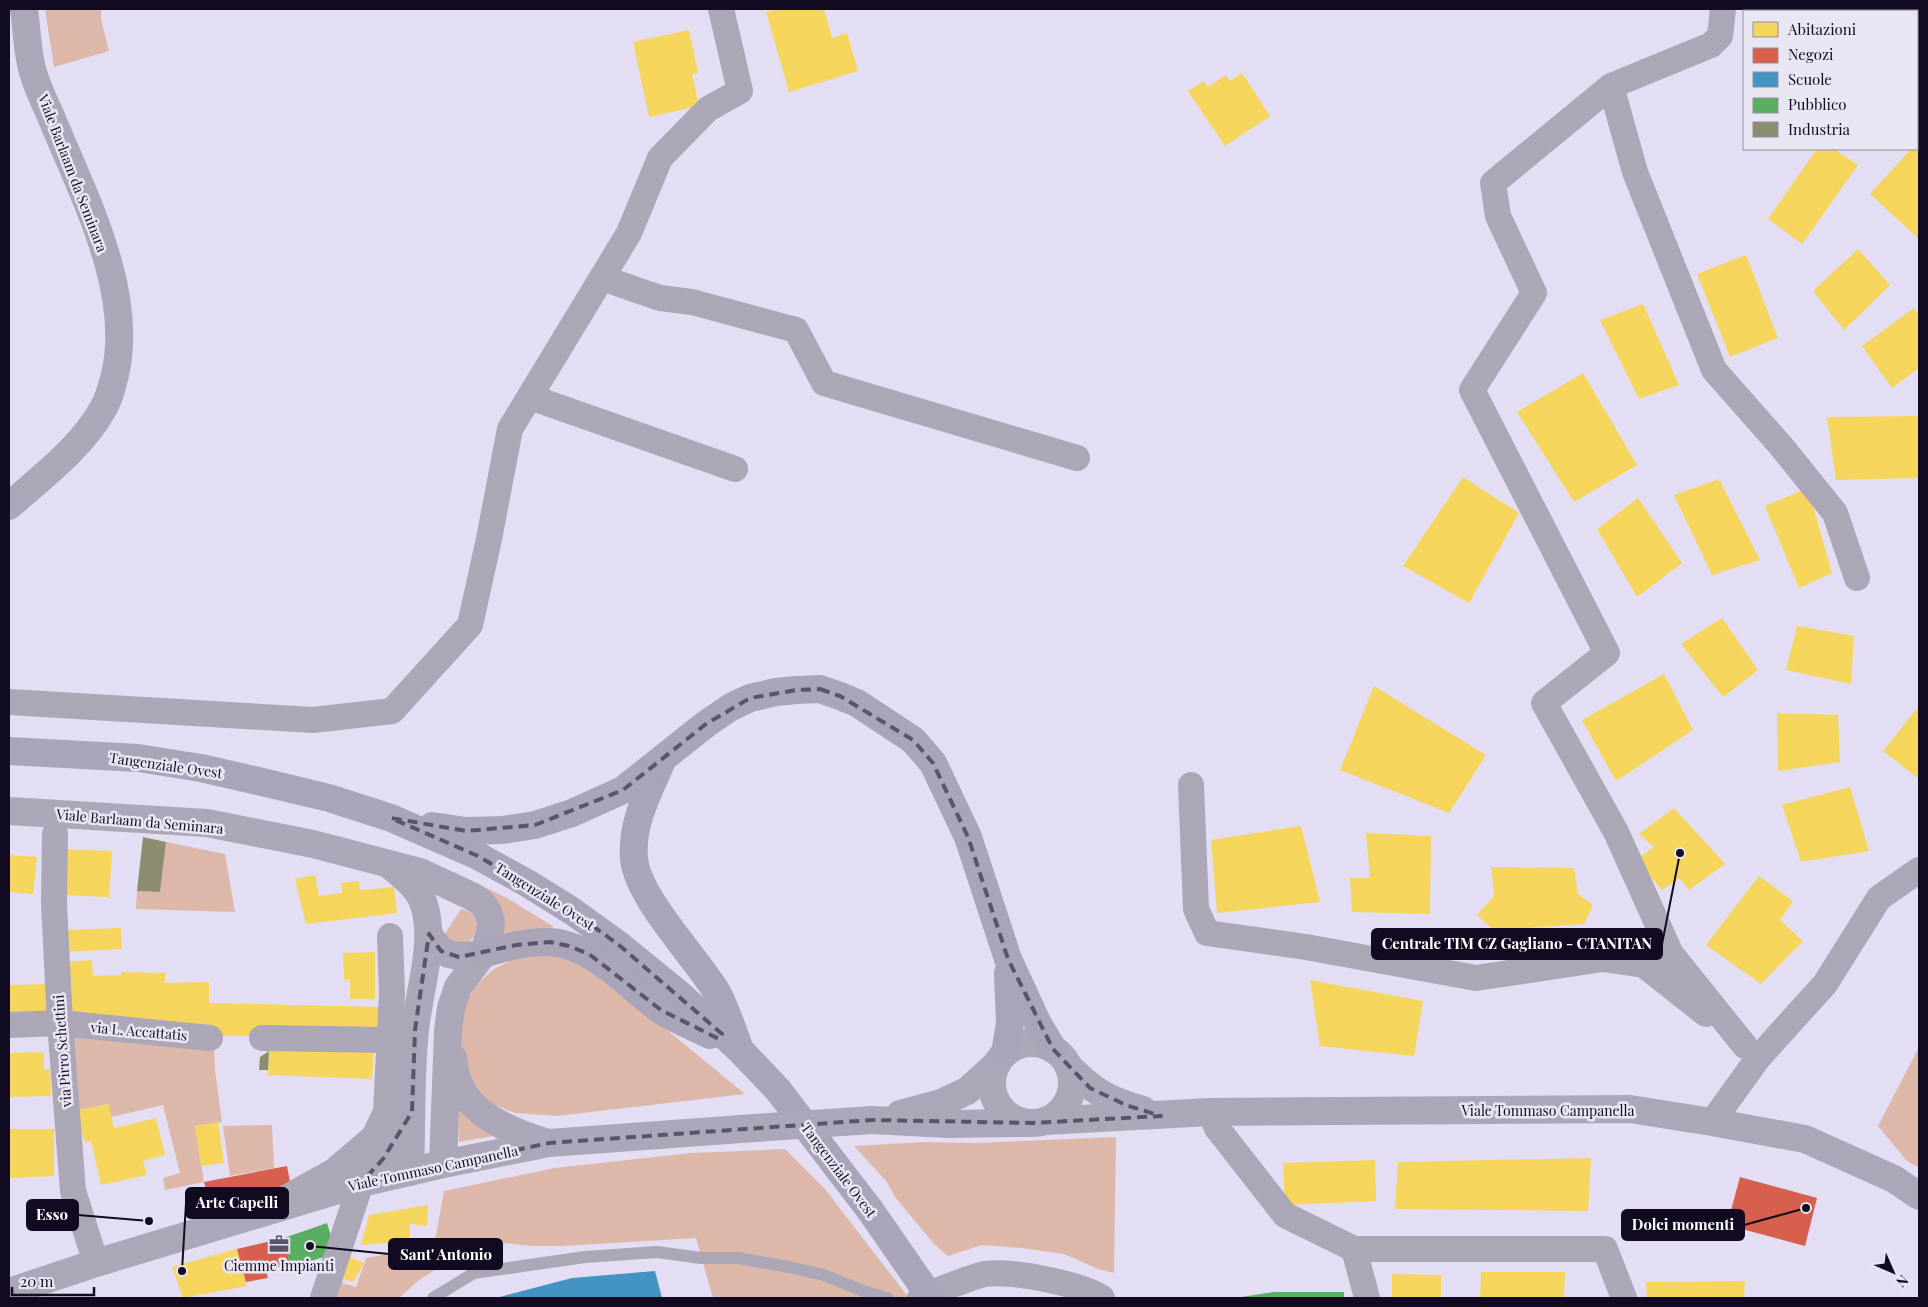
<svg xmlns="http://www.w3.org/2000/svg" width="1928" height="1307" viewBox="0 0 1928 1307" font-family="'Playfair Display',serif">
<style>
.green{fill:#ddb8a9}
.homes{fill:#f6d55c}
.shops{fill:#d6604d}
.schools{fill:#4393c3}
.public{fill:#5aae61}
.industry{fill:#8c8c6e}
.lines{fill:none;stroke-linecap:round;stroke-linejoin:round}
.lane{stroke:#aba7b7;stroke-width:12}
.street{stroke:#aba7b7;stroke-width:26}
.secondary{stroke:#aba7b8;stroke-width:28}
.highway{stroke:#aaa4b8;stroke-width:28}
.secondary-bridge{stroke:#aba7b8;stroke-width:28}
.highway-bridge{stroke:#aaa4b8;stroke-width:28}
.marked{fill:none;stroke:#5a546b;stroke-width:4;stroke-dasharray:10 6;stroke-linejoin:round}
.labels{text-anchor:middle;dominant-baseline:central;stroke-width:5;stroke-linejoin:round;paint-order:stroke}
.street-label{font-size:14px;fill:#110a21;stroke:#e9e6f4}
.poi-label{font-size:14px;fill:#110a21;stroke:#e9e6f4}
.leader{fill:none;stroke:#110a21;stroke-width:2}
.callout-dot{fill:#110a21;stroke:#e9e6f4;stroke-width:2}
.callout{fill:#110a21;stroke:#110a21;stroke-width:2}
.callout-label{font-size:15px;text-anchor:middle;font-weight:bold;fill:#fff}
</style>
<rect width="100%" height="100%" fill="#e3def4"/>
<g class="green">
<path d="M 45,9 L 101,9 L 101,19 L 109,51 L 54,67 Z"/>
<path d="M 166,842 L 225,854 L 235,912 L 136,909 L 137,891 L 160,892 Z"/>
<path d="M 454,872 L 505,897 L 554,927 L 546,929 L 506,933 L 501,931 L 452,875 Z"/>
<path d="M 461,909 C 492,914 473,963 444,935 Z"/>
<path d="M 557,954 L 584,962 L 745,1094 L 557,1116 L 515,1113 L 493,1104 L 468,1080 L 458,1034 L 462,1010 L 475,987 L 492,970 L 514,959 Z"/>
<path d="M 69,1034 L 214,1040 L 215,1070 L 222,1122 L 195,1126 L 204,1182 L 165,1190 L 163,1178 L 180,1173 L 163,1105 L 111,1117 L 108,1104 L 74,1111 Z"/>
<path d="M 1919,1047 L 1919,1168 L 1907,1161 L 1878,1126 Z"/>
<path d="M 458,1107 L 499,1135 L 459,1142 Z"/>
<path d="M 272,1125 L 274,1168 L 230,1176 L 223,1126 Z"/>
<path d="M 1116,1137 L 1114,1273 L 1098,1269 L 1064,1254 L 1021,1248 L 982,1245 L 948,1256 L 934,1244 L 895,1197 L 887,1182 L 854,1146 L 923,1142 L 976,1143 Z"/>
<path d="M 785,1149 L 825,1189 L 909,1298 L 713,1298 L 696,1238 L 563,1246 L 531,1246 L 494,1242 L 472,1249 L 447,1262 L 418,1281 L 399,1298 L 333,1298 L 339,1282 L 356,1287 L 366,1258 L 434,1246 L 444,1191 L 555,1168 L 691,1153 Z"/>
</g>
<g class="homes">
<path d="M 776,9 L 824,9 L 832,38 L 847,33 L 858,71 L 789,92 L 766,12 Z"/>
<path d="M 689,30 L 698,73 L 692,74 L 699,106 L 649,117 L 633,42 Z"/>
<path d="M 1242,73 L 1270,116 L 1225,146 L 1188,91 L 1204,81 L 1208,87 L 1226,75 L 1230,81 Z"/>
<path d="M 1817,149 L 1834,149 L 1858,165 L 1802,244 L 1768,219 Z"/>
<path d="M 1911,149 L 1915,149 L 1919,153 L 1919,239 L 1870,194 Z"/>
<path d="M 1858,249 L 1890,285 L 1844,330 L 1813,291 Z"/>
<path d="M 1746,255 L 1778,338 L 1730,357 L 1697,274 Z"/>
<path d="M 1643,304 L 1679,385 L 1639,399 L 1600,320 Z"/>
<path d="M 1914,308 L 1919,316 L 1919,368 L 1892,388 L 1862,346 Z"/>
<path d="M 1583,373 L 1637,465 L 1574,502 L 1517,412 Z"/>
<path d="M 1919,416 L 1918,478 L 1836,480 L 1827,417 Z"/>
<path d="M 1463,477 L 1519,513 L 1469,603 L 1403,566 Z"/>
<path d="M 1719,479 L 1760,560 L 1712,575 L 1674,495 Z"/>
<path d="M 1808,488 L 1832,573 L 1799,588 L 1765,506 Z"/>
<path d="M 1638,498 L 1682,563 L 1637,597 L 1597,529 Z"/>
<path d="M 1722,618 L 1758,670 L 1723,697 L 1681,644 Z"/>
<path d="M 1797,626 L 1854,636 L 1851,684 L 1786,670 Z"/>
<path d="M 1664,674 L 1693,730 L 1616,781 L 1582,720 Z"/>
<path d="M 1374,686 L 1486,755 L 1449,813 L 1340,770 Z"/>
<path d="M 1919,706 L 1919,779 L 1883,751 Z"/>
<path d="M 1777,713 L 1838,715 L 1840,762 L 1778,771 Z"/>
<path d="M 1850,787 L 1869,851 L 1801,862 L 1782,805 Z"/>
<path d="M 1674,808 L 1725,864 L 1689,890 L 1680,878 L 1662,890 L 1636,860 L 1654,847 L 1639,834 Z"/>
<path d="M 1301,826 L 1320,902 L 1217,913 L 1211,840 Z"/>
<path d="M 1366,833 L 1431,836 L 1430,914 L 1352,912 L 1350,878 L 1370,878 Z"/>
<path d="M 61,849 L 112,851 L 109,897 L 59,895 Z"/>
<path d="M 10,855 L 37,857 L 33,894 L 9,892 Z"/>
<path d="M 1491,867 L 1574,868 L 1578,894 L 1593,905 L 1584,924 L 1527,928 L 1511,947 L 1477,915 L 1494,896 Z"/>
<path d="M 315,875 L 319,896 L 342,893 L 341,883 L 359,881 L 360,890 L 394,887 L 397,913 L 306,924 L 295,879 Z"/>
<path d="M 1759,876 L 1793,901 L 1780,920 L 1803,941 L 1761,984 L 1706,945 Z"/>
<path d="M 121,928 L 122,949 L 65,952 L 65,930 Z"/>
<path d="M 375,952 L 375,999 L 350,999 L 350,979 L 344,980 L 343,953 Z"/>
<path d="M 92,960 L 93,976 L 121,975 L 121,972 L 165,973 L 165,983 L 209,982 L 209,1003 L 379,1007 L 377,1036 L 210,1036 L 69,1019 L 67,962 Z"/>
<path d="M 1310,980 L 1423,1001 L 1414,1056 L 1320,1046 Z"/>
<path d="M 48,984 L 49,1012 L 9,1013 L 9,985 Z"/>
<path d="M 269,1047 L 374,1051 L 372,1079 L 268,1075 Z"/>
<path d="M 44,1052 L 44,1070 L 50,1069 L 51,1096 L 9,1097 L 9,1053 Z"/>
<path d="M 109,1104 L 114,1128 L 156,1118 L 165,1155 L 143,1161 L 147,1175 L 101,1185 L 91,1141 L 85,1142 L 74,1111 Z"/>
<path d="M 218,1122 L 224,1163 L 201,1166 L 195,1126 Z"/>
<path d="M 9,1129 L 54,1129 L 54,1176 L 9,1178 Z"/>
<path d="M 1591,1158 L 1588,1211 L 1395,1209 L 1398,1162 Z"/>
<path d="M 1375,1160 L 1376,1201 L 1285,1205 L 1283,1163 Z"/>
<path d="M 428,1205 L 427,1226 L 410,1224 L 409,1241 L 361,1245 L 369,1215 Z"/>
<path d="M 237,1249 L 247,1286 L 183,1298 L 172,1267 Z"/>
<path d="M 348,1256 L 364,1263 L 353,1282 L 336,1277 Z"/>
<path d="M 1481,1272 L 1565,1272 L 1564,1298 L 1480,1298 Z"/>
<path d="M 1392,1274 L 1441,1275 L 1441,1298 L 1392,1298 Z"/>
<path d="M 1745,1281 L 1744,1298 L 1647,1298 L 1646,1282 Z"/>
</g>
<g class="shops">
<path d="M 287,1166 L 290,1182 L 251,1203 L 249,1198 L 214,1218 L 204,1182 Z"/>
<path d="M 1740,1177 L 1817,1198 L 1805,1246 L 1727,1225 Z"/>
<path d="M 284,1238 L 290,1264 L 266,1271 L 268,1278 L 246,1282 L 237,1249 Z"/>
</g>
<path class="schools" d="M 655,1271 L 662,1298 L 496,1298 L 572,1278 Z"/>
<g class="public">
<path d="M 327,1223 L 336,1253 L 305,1263 L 290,1264 L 284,1238 Z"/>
<path d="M 1274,1292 L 1344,1292 L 1344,1298 L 1235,1298 Z"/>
</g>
<g class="industry">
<path d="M 143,837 L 166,842 L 160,892 L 137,891 Z"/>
<path d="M 269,1051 L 268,1070 L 259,1070 L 260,1057 Z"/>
</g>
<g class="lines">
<path class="lane" d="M 433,1298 L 474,1273 L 585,1257 L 657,1252 L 701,1258 L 738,1258 L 789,1267 L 824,1275 L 863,1291 L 887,1298"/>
<g class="street">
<path d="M 1878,9 L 1883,11"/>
<path d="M 1917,30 L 1919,32"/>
<path d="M 1611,86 L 1711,45 L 1720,36 L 1723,9"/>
<path d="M 602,278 L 660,298 L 692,302 L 796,330 L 824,383 L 1077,458"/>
<path d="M 530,397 L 735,469"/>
<path d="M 9,702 L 313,720 L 392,711 L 470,625 L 489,539 L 510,429 L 629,233 L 660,158 L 708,109 L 740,91 L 721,9"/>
<path d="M 1191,785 L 1196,909 L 1207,933 L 1306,947 L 1476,978 L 1603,959 L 1644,965 L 1706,1014"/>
<path d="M 55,834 L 54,904 L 60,1023 L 73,1191 L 96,1263"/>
<path d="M 9,1025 L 60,1023 L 210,1038"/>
<path d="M 262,1038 L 389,1040"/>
<path d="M 1745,1046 L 1671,954 L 1616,832 L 1544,703 L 1607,653 L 1472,390 L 1534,293 L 1498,216 L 1493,183 L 1611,86 L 1635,172 L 1714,370 L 1781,446 L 1835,513 L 1857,578"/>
<path d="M 1210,1112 L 1217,1128 L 1285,1215 L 1354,1249 L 1605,1249 L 1624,1298"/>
<path d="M 1712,1122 L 1759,1057 L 1825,984 L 1879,898 L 1919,870"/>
<path d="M 280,1201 L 334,1171 L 374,1137 L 386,1112 L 392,994 L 390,936"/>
<path d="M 1354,1249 L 1367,1298"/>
<path d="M 323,1298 L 361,1183"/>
<path d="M 920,1298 C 927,1294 977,1275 985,1274 C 1011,1270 1082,1284 1102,1298"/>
</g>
<g class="secondary">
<path d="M 9,506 C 42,477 81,448 103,409 C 110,397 113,383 116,370 C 133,286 81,191 50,114 C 44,101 37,87 33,72 C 27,53 27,29 24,9"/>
<path d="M 9,811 L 207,823 L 313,844 L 420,872 L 473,897 L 482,903 L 488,912 L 491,922 L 490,933 L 483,954 L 458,987 L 451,1008 L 448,1031 L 443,1164"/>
<path d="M 392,867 C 406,879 421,890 425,908 C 435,946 419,991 415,1030 C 410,1076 412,1125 410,1172"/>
<path d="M 429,934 C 442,960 458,957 483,954"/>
<circle cx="1032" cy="1083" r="40"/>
<path d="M 453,1058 C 454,1065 455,1073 458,1081 C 470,1116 515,1133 548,1143"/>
<path d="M 1069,1067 C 1095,1093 1108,1100 1143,1110"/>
<path d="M 900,1114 L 941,1103 L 967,1091 L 997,1064"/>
<path d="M 872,1120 L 947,1124 L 1025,1123"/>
<path d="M 1045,1121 L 1210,1112 L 1630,1109 L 1712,1122 L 1805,1139 L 1894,1179 L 1919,1196"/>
<path d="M 361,1183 L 383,1159 L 411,1114"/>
<path d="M 9,1292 L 96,1263 L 361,1183 L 443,1164 L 549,1143 L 755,1128"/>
</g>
<g class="highway">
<path d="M 9,751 L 138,758 L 201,768 L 258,781 L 329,798 L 391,818 L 478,856 L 527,883 L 572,911 L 619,945 L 678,993 L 741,1051 L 778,1090 L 870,1210"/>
<path d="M 661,763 C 648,793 631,824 634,858 C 637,898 697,958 718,994 C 726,1010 732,1028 738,1044"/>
<path d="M 432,826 L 466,831 L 502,830 L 535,825 L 572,813 L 623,790 L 706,724 L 731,707 L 750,698 L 776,692 L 797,690 L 820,689 L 840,696 L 857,703 L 913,740 L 933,763 L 968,837 L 1008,959 L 1038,1024 L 1053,1049"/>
<path d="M 483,954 C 504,948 527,941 550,942 C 591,944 628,986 659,1009 C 674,1019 694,1027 710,1035"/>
<path d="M 1005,1053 L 1010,1023 L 1008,973"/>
</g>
<path class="secondary-bridge" d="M 755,1128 L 872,1120"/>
<path class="highway-bridge" d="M 870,1210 L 931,1298"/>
</g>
<path class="marked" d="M 820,689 L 840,696 L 913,740 L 933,763 L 968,837 L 1008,959 L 1053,1049 L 1090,1088 L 1126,1105 L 1161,1116 L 1032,1123 L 872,1120 L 549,1143 L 361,1183 L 383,1159 L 412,1112 L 415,1030 L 429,934 L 441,951 L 459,957 L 516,945 L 550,942 L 569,946 L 589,954 L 661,1010 L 719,1039 L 722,1034 L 619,945 L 572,911 L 478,856 L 391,818 L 466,831 L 535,825 L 623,790 L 706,724 L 750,698 L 797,690 Z"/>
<defs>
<symbol id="office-bare" viewBox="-9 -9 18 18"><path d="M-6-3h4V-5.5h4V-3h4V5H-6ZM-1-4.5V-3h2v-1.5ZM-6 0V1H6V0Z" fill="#5a546b" stroke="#e9e6f4" stroke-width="2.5" paint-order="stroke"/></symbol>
</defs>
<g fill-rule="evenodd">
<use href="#office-bare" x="265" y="1230" width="28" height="28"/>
</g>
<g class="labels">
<g class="street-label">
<text transform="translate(73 173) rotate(69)">Viale Barlaam da Seminara</text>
<text transform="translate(166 765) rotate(8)">Tangenziale Ovest</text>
<text transform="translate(140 821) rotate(5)">Viale Barlaam da Seminara</text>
<text transform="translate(545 896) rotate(32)">Tangenziale Ovest</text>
<text transform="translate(139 1031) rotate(5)">via L. Accattatis</text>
<text transform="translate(62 1051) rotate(-94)">via Pirro Schettini</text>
<text x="1548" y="1110">Viale Tommaso Campanella</text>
<text transform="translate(433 1168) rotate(-12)">Viale Tommaso Campanella</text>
<text transform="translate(839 1170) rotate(53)">Tangenziale Ovest</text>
</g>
<g class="poi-label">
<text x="279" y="1265">Ciemme Impianti</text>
</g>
</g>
<path class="leader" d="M1680 853L1662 944M182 1271L186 1203M149 1221L78 1215M1806 1208L1744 1225M310 1246L389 1254"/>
<g class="callout-dot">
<circle cx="1680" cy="853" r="5"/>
<circle cx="182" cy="1271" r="5"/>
<circle cx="149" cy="1221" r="5"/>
<circle cx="1806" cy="1208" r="5"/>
<circle cx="310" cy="1246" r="5"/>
</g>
<g class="callout">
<rect x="1372" y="929" width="290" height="30" rx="5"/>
<rect x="186" y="1188" width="102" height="30" rx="5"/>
<rect x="27" y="1200" width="51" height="30" rx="5"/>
<rect x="1622" y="1210" width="122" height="30" rx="5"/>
<rect x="389" y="1239" width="113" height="30" rx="5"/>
</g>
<g class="callout-label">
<text x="1517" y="949">Centrale TIM CZ Gagliano - CTANITAN</text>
<text x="237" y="1208">Arte Capelli</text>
<text x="52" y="1220">Esso</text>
<text x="1683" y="1230">Dolci momenti</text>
<text x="446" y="1260">Sant' Antonio</text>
</g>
<rect width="1928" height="1307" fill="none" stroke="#110a21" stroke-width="20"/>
<rect x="1743" y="10" width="175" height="140" fill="#e9e6f4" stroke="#938ea0"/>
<rect x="1753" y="22" width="25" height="15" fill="#f6d55c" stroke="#938ea0"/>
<text x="1788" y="35" font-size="15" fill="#110a21">Abitazioni</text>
<rect x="1753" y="48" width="25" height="15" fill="#d6604d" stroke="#938ea0"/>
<text x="1788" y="60" font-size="15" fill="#110a21">Negozi</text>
<rect x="1753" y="72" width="25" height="15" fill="#4393c3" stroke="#938ea0"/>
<text x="1788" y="85" font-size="15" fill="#110a21">Scuole</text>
<rect x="1753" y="98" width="25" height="15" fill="#5aae61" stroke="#938ea0"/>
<text x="1788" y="110" font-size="15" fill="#110a21">Pubblico</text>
<rect x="1753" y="122" width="25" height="15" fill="#8c8c6e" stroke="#938ea0"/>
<text x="1788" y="135" font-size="15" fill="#110a21">Industria</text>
<g transform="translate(1893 1272) rotate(135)" stroke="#e9e6f4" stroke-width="4" paint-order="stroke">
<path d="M0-4L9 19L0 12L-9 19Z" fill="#110a21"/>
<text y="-8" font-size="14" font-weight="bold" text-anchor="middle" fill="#110a21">N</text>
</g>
<path d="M12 1287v8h82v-8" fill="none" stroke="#110a21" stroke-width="2.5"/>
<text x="20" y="1287" font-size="15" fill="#110a21" stroke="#e9e6f4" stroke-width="4" paint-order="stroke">20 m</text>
</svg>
